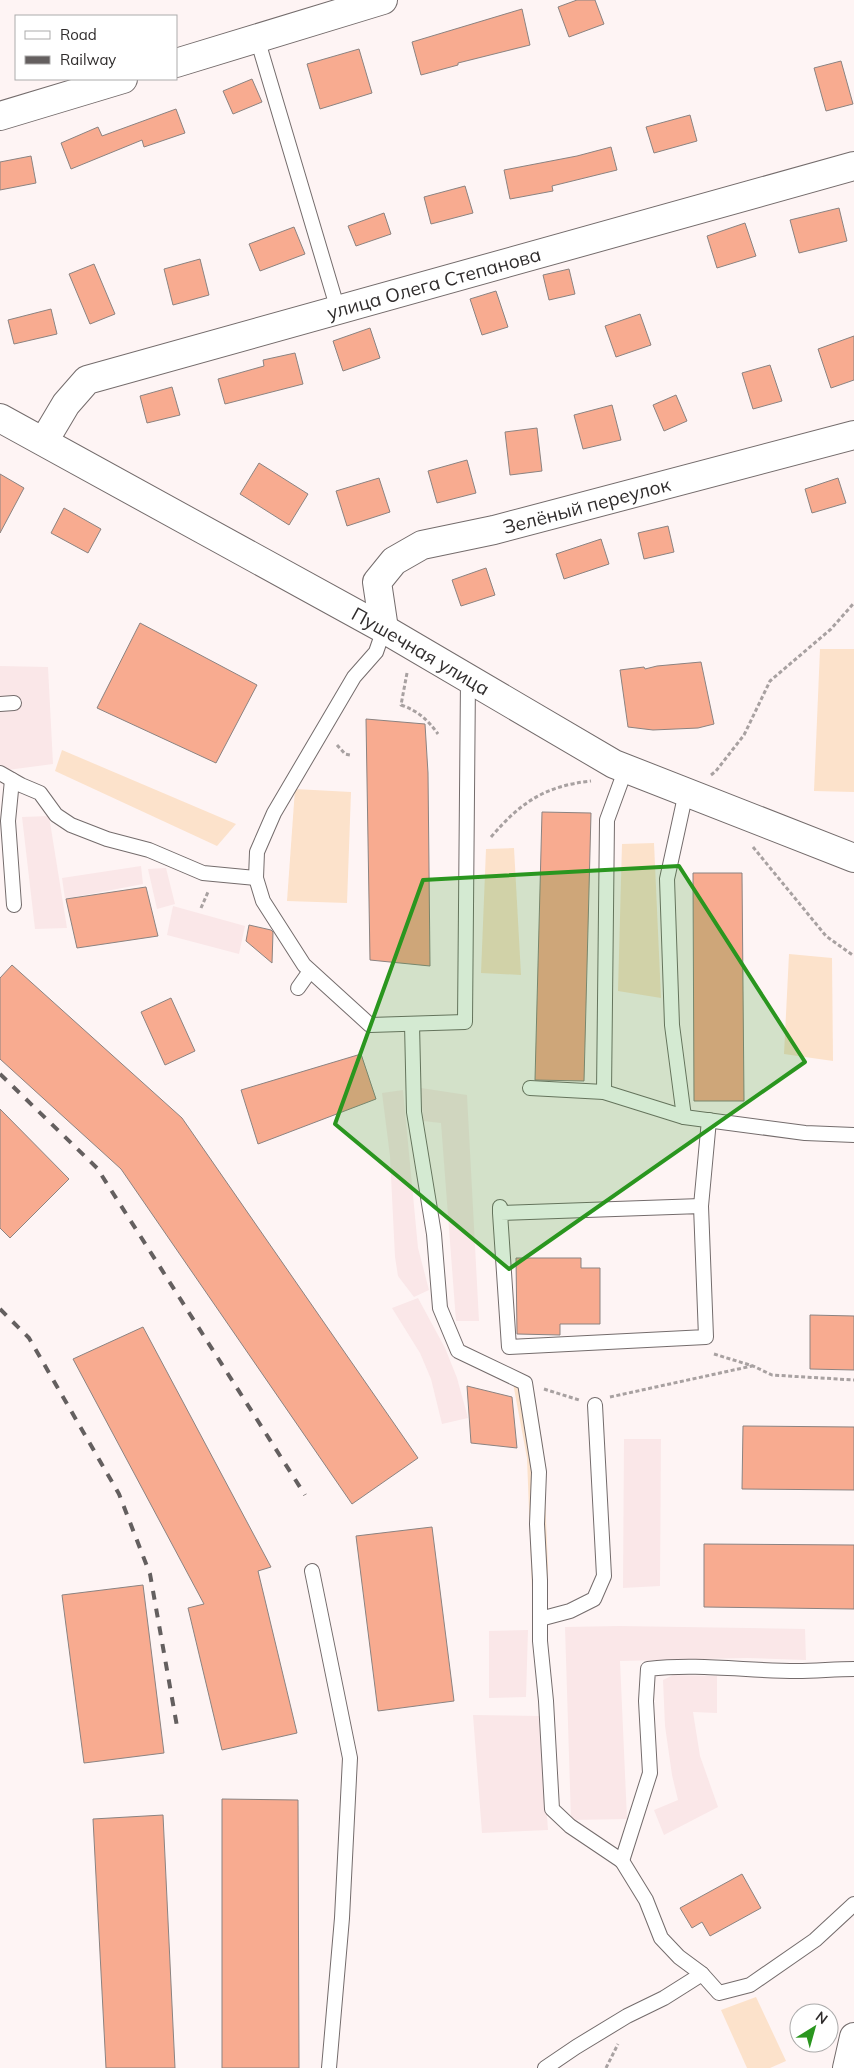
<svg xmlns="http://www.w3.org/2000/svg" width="854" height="2068" viewBox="0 0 854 2068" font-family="Mulish,sans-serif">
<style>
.built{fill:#fae7e8}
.green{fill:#fce2cb}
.building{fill:#f8ab90;stroke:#8b8381}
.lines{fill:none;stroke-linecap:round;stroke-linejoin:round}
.lane-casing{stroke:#746c6c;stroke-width:16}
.street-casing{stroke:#746c6c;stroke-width:30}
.path{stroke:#a8a1a1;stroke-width:3;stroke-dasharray:4 2.5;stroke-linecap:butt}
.lane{stroke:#fff;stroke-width:14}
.street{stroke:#fff;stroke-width:28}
.rail{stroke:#645f5f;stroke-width:4;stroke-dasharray:9 9;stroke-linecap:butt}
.marked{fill:#2a961f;fill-opacity:0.2;stroke:#2a961f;stroke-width:4;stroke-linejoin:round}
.labels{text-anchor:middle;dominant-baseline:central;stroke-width:4.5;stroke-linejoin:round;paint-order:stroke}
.street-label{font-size:19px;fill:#302d2d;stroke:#fff}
</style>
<rect width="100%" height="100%" fill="#fef4f4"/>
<g class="built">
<path d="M 0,666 L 48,667 L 53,764 L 0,771 Z"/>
<path d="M 49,816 L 67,928 L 35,929 L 22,817 Z"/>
<path d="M 141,866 L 143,884 L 65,899 L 62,878 Z"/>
<path d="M 166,868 L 175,904 L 157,909 L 148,869 Z"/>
<path d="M 173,906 L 245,926 L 239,954 L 167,935 Z"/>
<path d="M 421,1088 L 467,1095 L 479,1321 L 456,1321 L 441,1123 L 423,1121 Z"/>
<path d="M 403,1090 L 418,1248 L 429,1290 L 414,1297 L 398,1276 L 395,1257 L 390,1156 L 382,1093 Z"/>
<path d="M 418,1298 L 445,1348 L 457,1378 L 468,1418 L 442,1424 L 431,1379 L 420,1353 L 392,1308 Z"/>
<path d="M 624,1439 L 661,1439 L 660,1586 L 623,1588 Z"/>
<path d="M 619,1626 L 805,1629 L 806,1660 L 747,1658 L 620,1661 L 627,1819 L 571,1820 L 565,1627 Z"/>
<path d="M 528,1630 L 526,1697 L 489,1698 L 489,1631 Z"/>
<path d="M 673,1675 L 717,1676 L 717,1713 L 693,1712 L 700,1756 L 718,1807 L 664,1835 L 654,1810 L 678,1800 L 672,1775 L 665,1726 L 663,1680 Z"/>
<path d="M 473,1715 L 540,1716 L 548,1830 L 482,1833 Z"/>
</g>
<g class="green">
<path d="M 820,649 L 854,649 L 854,792 L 814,791 Z"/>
<path d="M 62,750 L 236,824 L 217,846 L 55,771 Z"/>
<path d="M 295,789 L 351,792 L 347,903 L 287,901 Z"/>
<path d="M 654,843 L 661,998 L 618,991 L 622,844 Z"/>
<path d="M 514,848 L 521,975 L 481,973 L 486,849 Z"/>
<path d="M 789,954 L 832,958 L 833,1061 L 784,1054 Z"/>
<path d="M 513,1383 L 533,1384 L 543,1447 L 548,1566 L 547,1611 L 533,1616 L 527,1458 Z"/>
<path d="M 756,1997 L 786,2061 L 770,2068 L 747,2068 L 721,2010 Z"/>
</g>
<g class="building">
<path d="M 577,0 L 595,0 L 604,24 L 569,37 L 558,7 Z"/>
<path d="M 522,9 L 530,45 L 458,63 L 458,65 L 421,75 L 412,42 Z"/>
<path d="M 359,49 L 372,93 L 320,109 L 307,64 Z"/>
<path d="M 841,61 L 853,104 L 826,111 L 814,68 Z"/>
<path d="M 252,79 L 262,102 L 233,114 L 223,91 Z"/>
<path d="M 176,109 L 185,133 L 144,147 L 142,140 L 71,169 L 61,143 L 98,127 L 102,136 Z"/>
<path d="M 690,115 L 697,141 L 654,153 L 646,127 Z"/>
<path d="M 611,147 L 617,170 L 552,186 L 553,191 L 510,199 L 504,170 L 577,156 Z"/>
<path d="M 31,156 L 36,183 L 0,190 L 0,162 Z"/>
<path d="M 465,186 L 473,213 L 431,224 L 424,197 Z"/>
<path d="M 839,208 L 847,241 L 799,253 L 790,220 Z"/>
<path d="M 384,213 L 391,234 L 356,246 L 348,226 Z"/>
<path d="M 745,223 L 756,256 L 717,268 L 707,236 Z"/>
<path d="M 294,227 L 305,254 L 260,271 L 249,244 Z"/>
<path d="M 200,259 L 209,295 L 173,305 L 164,269 Z"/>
<path d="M 94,264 L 115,314 L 90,324 L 69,274 Z"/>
<path d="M 569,269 L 575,294 L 549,300 L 543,275 Z"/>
<path d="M 496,291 L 508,327 L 482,335 L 470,299 Z"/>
<path d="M 51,309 L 57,334 L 14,344 L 8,320 Z"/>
<path d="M 640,314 L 651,345 L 616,357 L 605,326 Z"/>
<path d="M 370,328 L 380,358 L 343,371 L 333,341 Z"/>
<path d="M 854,336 L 854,380 L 831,388 L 818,349 Z"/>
<path d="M 295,353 L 303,384 L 225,404 L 218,379 L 264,366 L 263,360 Z"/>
<path d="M 770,365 L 782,401 L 753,409 L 742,373 Z"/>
<path d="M 172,387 L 180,415 L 147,423 L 140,396 Z"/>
<path d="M 676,395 L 687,421 L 664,431 L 653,405 Z"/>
<path d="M 612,405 L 621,440 L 583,449 L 574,415 Z"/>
<path d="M 537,428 L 542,471 L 510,475 L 505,432 Z"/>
<path d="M 467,460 L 476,493 L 437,503 L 428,471 Z"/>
<path d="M 259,463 L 308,494 L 289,525 L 240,494 Z"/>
<path d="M 0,474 L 24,488 L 0,533 Z"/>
<path d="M 379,478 L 390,512 L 347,526 L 336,491 Z"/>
<path d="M 838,478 L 846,503 L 812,513 L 805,489 Z"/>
<path d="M 64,508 L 101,529 L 88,553 L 51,533 Z"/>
<path d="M 668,526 L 674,552 L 644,559 L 638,533 Z"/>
<path d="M 601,539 L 609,564 L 564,579 L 556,554 Z"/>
<path d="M 486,568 L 495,595 L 461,606 L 452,580 Z"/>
<path d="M 140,623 L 257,685 L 216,763 L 97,708 Z"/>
<path d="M 701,662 L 714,724 L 698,728 L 653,730 L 628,727 L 620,670 L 644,667 L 645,669 L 657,666 Z"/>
<path d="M 366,719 L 425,724 L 428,773 L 430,966 L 370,960 Z"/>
<path d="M 542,812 L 591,813 L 584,1081 L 535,1080 Z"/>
<path d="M 693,873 L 742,873 L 744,1101 L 694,1101 Z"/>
<path d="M 146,887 L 158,936 L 77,948 L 66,899 Z"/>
<path d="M 249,925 L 271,930 L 273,932 L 272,963 L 246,941 Z"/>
<path d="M 12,965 L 182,1118 L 418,1458 L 352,1504 L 121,1169 L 0,1059 L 0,978 Z"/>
<path d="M 171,998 L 195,1051 L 165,1065 L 141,1012 Z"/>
<path d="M 361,1054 L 376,1099 L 258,1144 L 241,1090 Z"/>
<path d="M 0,1109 L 69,1179 L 10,1238 L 0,1228 Z"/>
<path d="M 516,1258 L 581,1258 L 581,1268 L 600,1268 L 600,1324 L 560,1324 L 560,1335 L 517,1334 Z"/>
<path d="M 810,1315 L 854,1316 L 854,1370 L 810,1369 Z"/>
<path d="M 143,1327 L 271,1567 L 258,1571 L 297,1733 L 222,1750 L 188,1608 L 204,1604 L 73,1359 Z"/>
<path d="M 467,1386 L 512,1397 L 517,1448 L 471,1443 Z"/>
<path d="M 743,1426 L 854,1427 L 854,1490 L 742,1489 Z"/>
<path d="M 432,1527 L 454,1701 L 378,1711 L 356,1536 Z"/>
<path d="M 704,1544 L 854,1545 L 854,1609 L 704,1607 Z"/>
<path d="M 143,1585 L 164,1753 L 84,1763 L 62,1595 Z"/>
<path d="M 222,1799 L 298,1800 L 299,2068 L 222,2068 Z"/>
<path d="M 163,1815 L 175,2068 L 106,2068 L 93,1819 Z"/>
<path d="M 742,1874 L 761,1908 L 710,1936 L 702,1922 L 692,1928 L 680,1908 Z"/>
</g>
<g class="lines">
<defs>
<g id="lane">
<path d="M 257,38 L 338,310"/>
<path d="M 384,629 L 376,652 L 354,677 L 274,813 L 257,852 L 256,878 L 263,901 L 304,965 L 370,1025 L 465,1022 L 468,679"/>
<path d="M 0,704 L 14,703"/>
<path d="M 0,773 L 21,785 L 40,793 L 56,815 L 71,825 L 107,839 L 149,850 L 203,873 L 256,878"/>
<path d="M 12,780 L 8,821 L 14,905"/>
<path d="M 298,988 L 310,971"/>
<path d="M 412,1024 L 414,1112 L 434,1234 L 440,1308 L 458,1351 L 525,1383 L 539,1472 L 537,1524 L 540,1580 L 540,1641 L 546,1701 L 552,1809 L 570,1826 L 622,1861 L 650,1773 L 646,1701 L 648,1669 C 698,1663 747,1671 797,1671 C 816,1671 835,1669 854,1669"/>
<path d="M 530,1088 L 604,1092 L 684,1117 L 805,1133 L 854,1135"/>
<path d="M 604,1092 L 607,820 L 626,768"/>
<path d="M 684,1117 L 672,1025 L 667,879 L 686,792"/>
<path d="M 701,1206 L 709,1120"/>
<path d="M 500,1207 L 500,1213 L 509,1347 L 706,1337 L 701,1206 L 500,1213"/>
<path d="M 312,1571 L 350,1758 L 342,1918 L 329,2068"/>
<path d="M 540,1619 L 570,1611 L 594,1599 L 604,1576 L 595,1405"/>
<path d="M 622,1861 L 646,1900 L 661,1938 L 679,1957 L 702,1974 L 719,1993 L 750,1985 L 815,1940 L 854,1904"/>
<path d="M 545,2068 L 576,2047 L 627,2016 L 664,1998 L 702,1974"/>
</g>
<g id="street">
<path d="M 176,63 L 383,0"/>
<path d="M 0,116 L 123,79"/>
<path id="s1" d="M 0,418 L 384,629 L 614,764 L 854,858"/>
<path id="s2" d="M 44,441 L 66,404 L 87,380 L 854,166"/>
<path id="s3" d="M 384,629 L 377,582 L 394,561 L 422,545 L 494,530 L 854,435"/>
<path d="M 847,2068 L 854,2037"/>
</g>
</defs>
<use href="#lane" class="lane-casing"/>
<use href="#street" class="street-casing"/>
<g class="path">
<path d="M 407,673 L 401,705 C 418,711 427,719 438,734"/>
<path d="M 337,745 L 345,754 L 350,755"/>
<path d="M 711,775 L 716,771 L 744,735 L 770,681 L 831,629 L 854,603"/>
<path d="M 491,837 C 521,802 545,786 591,781"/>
<path d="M 753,847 L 826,936 L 854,956"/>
<path d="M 201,908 L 208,892"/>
<path d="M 714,1354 L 753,1366 L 772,1375 L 854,1380"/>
<path d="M 544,1389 L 579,1400"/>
<path d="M 610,1397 L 752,1366"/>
<path d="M 606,2068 L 618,2044"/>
</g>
<use href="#lane" class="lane"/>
<use href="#street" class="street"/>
<g class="rail">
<path d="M 0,1074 L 97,1168 L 305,1495"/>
<path d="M 0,1309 L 29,1338 L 119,1494 L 150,1574 L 178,1732"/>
</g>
</g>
<path class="marked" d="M 679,866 L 805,1062 L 509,1269 L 335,1124 L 423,880 Z"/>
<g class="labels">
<g class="street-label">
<text stroke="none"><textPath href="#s2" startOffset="435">улица Олега Степанова</textPath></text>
<text stroke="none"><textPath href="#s3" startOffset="276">Зелёный переулок</textPath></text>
<text stroke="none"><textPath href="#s1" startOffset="481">Пушечная улица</textPath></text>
</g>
</g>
<rect x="15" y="15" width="162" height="65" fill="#ffffff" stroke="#acabab"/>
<rect x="25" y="31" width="25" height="8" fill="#ffffff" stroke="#acabab"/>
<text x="60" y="40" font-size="15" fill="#302d2d">Road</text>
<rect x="25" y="56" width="25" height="8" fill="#645f5f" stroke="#acabab"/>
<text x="60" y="65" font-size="15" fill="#302d2d">Railway</text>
<g transform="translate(814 2028) rotate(37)"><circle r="24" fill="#ffffff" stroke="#acabab"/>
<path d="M0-4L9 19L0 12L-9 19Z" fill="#2a961f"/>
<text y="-8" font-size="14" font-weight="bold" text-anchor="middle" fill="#302d2d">N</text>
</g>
</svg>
